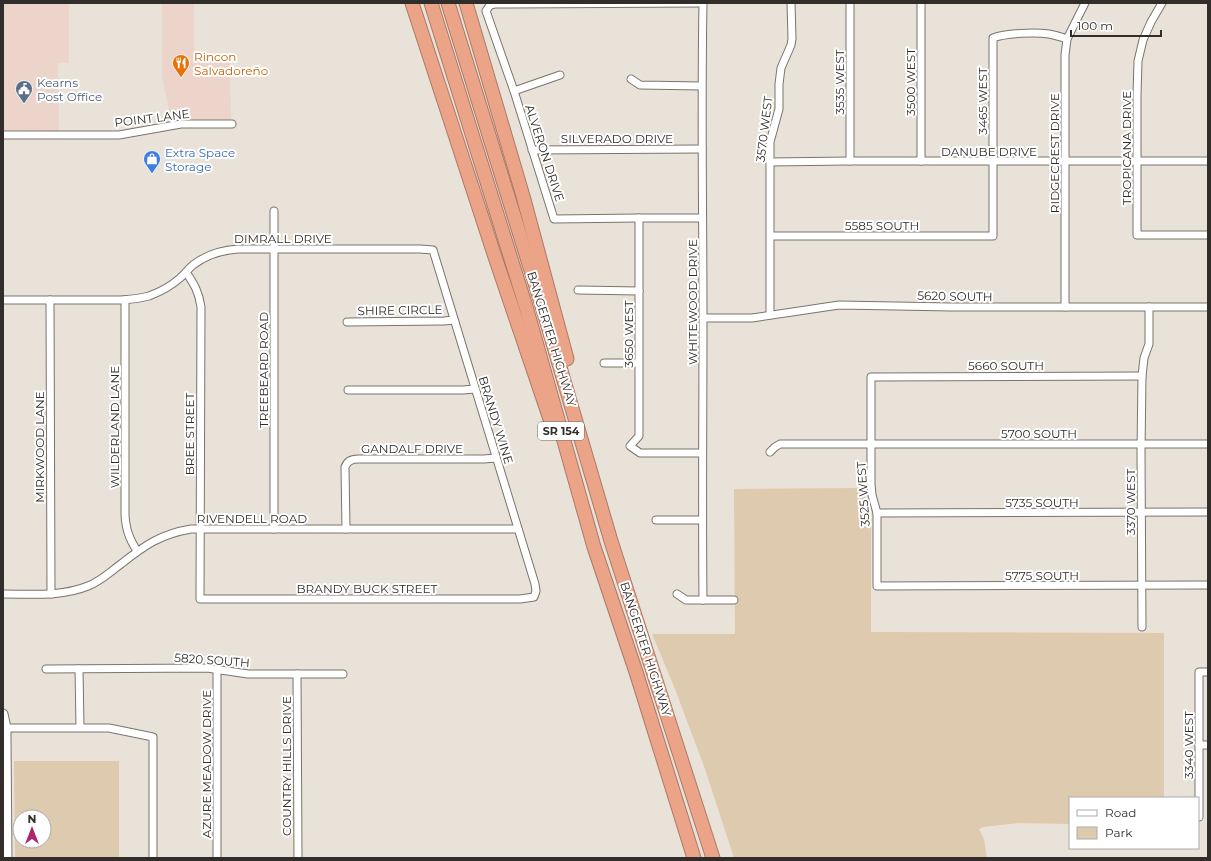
<svg xmlns="http://www.w3.org/2000/svg" width="1211" height="861" viewBox="0 0 1211 861" font-family="Montserrat,sans-serif">
<style>
.commercial{fill:#ecd4ca}
.green{fill:#decaae;fill-rule:evenodd}
.lines{fill:none;stroke-linecap:round;stroke-linejoin:round}
.minor-casing{stroke:#7a746b;stroke-width:9}
.tertiary-casing{stroke:#7a746b;stroke-width:11}
.motorway-casing{stroke:#aa7a67;stroke-width:15}
.minor{stroke:#fff;stroke-width:7}
.tertiary{stroke:#fff;stroke-width:9}
.motorway{stroke:#eca488;stroke-width:13}
.labels{text-anchor:middle;dominant-baseline:central;stroke-width:4;stroke-linejoin:round;paint-order:stroke}
.shield{fill:#fff;stroke:#6e6c6a;stroke-width:1}
.shield-label{font-size:11px;font-weight:bold;fill:#302d2a}
.food-label{font-size:12px;fill:#c56008;stroke:#fff;text-anchor:start}
.service-label{font-size:12px;fill:#4e5e75;stroke:#fff;text-anchor:start}
.street-label{font-size:12px;fill:#302d2a;stroke:#fff}
.shop-label{font-size:12px;fill:#366cbe;stroke:#fff;text-anchor:start}
</style>
<rect width="100%" height="100%" fill="#e9e2d9"/>
<g class="commercial">
<path d="M 3,3 L 69,3 L 69,63 L 58,63 L 59,131 L 3,130 Z"/>
<path d="M 162,3 L 194,3 L 194,62 L 230,62 L 231,120 L 171,121 L 162,76 Z"/>
</g>
<g class="green">
<path d="M 863,488 L 867,508 L 868,520 L 871,520 L 871,632 L 1164,633 L 1164,798 L 1070,798 L 1070,824 L 1018,823 L 984,827 L 979,829 L 984,839 L 987,858 L 734,858 L 705,769 L 675,689 L 652,634 L 735,634 L 734,489 Z"/>
<path d="M 14,761 L 119,761 L 119,858 L 15,858 ZM 20,817 L 44,817 L 44,841 L 20,841 Z"/>
</g>
<g class="lines">
<defs>
<g id="minor">
<path d="M 703,3 C 701,109 703,214 703,320 C 703,413 702,507 703,600"/>
<path d="M 850,3 L 850,161"/>
<path d="M 921,3 L 921,161"/>
<path d="M 1162,3 L 1151,22 L 1143,40 L 1138,61 L 1137,95 L 1137,235 L 1208,235"/>
<path d="M 631,79 L 640,85 L 701,86"/>
<path d="M 514,91 L 560,75"/>
<path d="M 3,135 L 119,135 L 181,124 L 232,124"/>
<path d="M 532,150 L 702,149"/>
<path d="M 770,162 L 850,161 L 1208,161"/>
<path d="M 274,211 L 274,529"/>
<path d="M 639,218 L 639,436 L 630,446 L 640,453 L 702,453"/>
<path d="M 702,218 L 639,218 L 554,219 L 514,91 L 486,11 L 490,5 L 495,4 L 703,3"/>
<path d="M 771,236 L 993,236 L 993,38 C 1007,33 1035,32 1049,34 C 1055,35 1061,37 1067,39"/>
<path d="M 578,290 L 639,291"/>
<path d="M 3,300 C 32,300 62,300 91,300 C 110,300 130,301 149,296 C 160,292 171,286 180,278 C 185,274 188,269 193,265 C 206,255 222,250 238,249 L 420,249 L 433,250 L 535,584 L 536,591 L 534,597 L 520,599 L 200,599 L 201,307 C 199,292 194,284 186,272"/>
<path d="M 50,300 L 51,594"/>
<path d="M 125,300 L 125,515 C 126,530 129,538 137,551"/>
<path d="M 1065,307 L 1065,55 L 1067,39 L 1085,3"/>
<path d="M 770,315 L 770,142 L 779,109 L 779,84 L 781,68 L 791,45 L 792,39 L 791,3"/>
<path d="M 703,318 L 752,318 L 839,305 L 952,307 L 1208,307"/>
<path d="M 347,322 L 444,321 L 454,320"/>
<path d="M 604,363 L 638,363"/>
<path d="M 1142,376 L 871,377 L 871,484 L 872,495 L 877,513 L 877,586 L 1208,585"/>
<path d="M 348,390 L 463,390 L 475,389"/>
<path d="M 770,452 L 775,447 L 780,444 L 1208,444"/>
<path d="M 877,513 L 1208,512"/>
<path d="M 656,520 L 702,520"/>
<path d="M 346,529 L 345,467 C 347,461 352,459 358,459 L 484,459 L 496,458"/>
<path d="M 3,594 C 31,594 61,597 88,586 C 101,581 110,572 121,564 C 145,545 161,534 191,529 L 518,529"/>
<path d="M 677,594 L 686,600 L 734,600"/>
<path d="M 1142,627 L 1141,451 L 1142,376 L 1144,358 L 1149,344 L 1149,307"/>
<path d="M 46,669 L 207,668 L 248,674 L 343,674"/>
<path d="M 79,669 L 80,727"/>
<path d="M 217,669 L 217,858"/>
<path d="M 297,674 L 298,858"/>
<path d="M 6,728 L 109,728 L 153,737 L 153,858"/>
<path d="M 1199,745 L 1208,745"/>
<path d="M 1199,817 L 1199,672 L 1208,672"/>
</g>
<path id="tertiary" d="M 3,714 L 6,728 L 6,741 L 7,858"/>
<g id="motorway">
<path d="M 412,3 L 495,257 L 550,419"/>
<path d="M 431,3 L 527,310 L 594,547 L 636,672 L 694,858"/>
<path d="M 448,3 L 542,306 L 611,541 L 713,858"/>
<path d="M 466,3 L 523,196 L 567,359"/>
</g>
</defs>
<use href="#minor" class="minor-casing"/>
<use href="#tertiary" class="tertiary-casing"/>
<use href="#motorway" class="motorway-casing"/>
<use href="#minor" class="minor"/>
<use href="#tertiary" class="tertiary"/>
<use href="#motorway" class="motorway"/>
</g>
<defs>
<symbol id="restaurant-pin" viewBox="-11 -11 22 30"><path d="M0 17L-7.5 6A9.5 9.5 0 1 1 7.5 6Z" fill="#e8710a" stroke="#fff"/><path d="M-5-6h1v4h1v-4h1v4h1v-4h1v5L-1.5 .5V6h-2V.5L-5-1ZM5-6V6H3V1.5H1.5Q1.5-4 5-6Z" fill="#fff"/></symbol>
<symbol id="civic-pin" viewBox="-11 -11 22 30"><path d="M0 17L-7.5 6A9.5 9.5 0 1 1 7.5 6Z" fill="#5c6f8a" stroke="#fff"/><path d="M-.6-6.5H3V-4.5H.6V-3L4-1V1h2V6H-6V1h2V-1L-.6-3ZM-1.2 2.5V6h2.4V2.5Z" fill="#fff"/></symbol>
<symbol id="shop-pin" viewBox="-11 -11 22 30"><path d="M0 17L-7.5 6A9.5 9.5 0 1 1 7.5 6Z" fill="#3f7fe0" stroke="#fff"/><path d="M-5-2.5h2.3a2.7 3.5 0 0 1 5.4 0H5L5.5 6h-11ZM-1.5-2.5h3a1.5 2.3 0 0 0-3 0Z" fill="#fff"/></symbol>
</defs>
<g fill-rule="evenodd">
<use href="#restaurant-pin" x="171" y="53" width="20" height="27"/>
<use href="#civic-pin" x="14" y="79" width="20" height="27"/>
<use href="#shop-pin" x="142" y="149" width="20" height="27"/>
</g>
<g class="labels">
<rect class="shield" x="538" y="422" width="46" height="18" rx="3"/>
<g class="shield-label">
<text x="561" y="431">SR 154</text>
</g>
<g class="food-label">
<text x="194" y="56">Rincon<tspan x="194" dy="14">Salvadoreño</tspan></text>
</g>
<g class="service-label">
<text x="37" y="82">Kearns<tspan x="37" dy="14">Post Office</tspan></text>
</g>
<g class="street-label">
<text transform="translate(839 82) rotate(-90)">3535 WEST</text>
<text transform="translate(910 82) rotate(-90)">3500 WEST</text>
<text transform="translate(982 101) rotate(-90)">3465 WEST</text>
<text transform="translate(152 118) rotate(-7)">POINT LANE</text>
<text transform="translate(764 129) rotate(-83)">3570 WEST</text>
<text x="617" y="138">SILVERADO DRIVE</text>
<text transform="translate(1126 148) rotate(-90)">TROPICANA DRIVE</text>
<text x="989" y="151">DANUBE DRIVE</text>
<text transform="translate(545 153) rotate(72)">ALVERON DRIVE</text>
<text transform="translate(1054 153) rotate(-90)">RIDGECREST DRIVE</text>
<text x="882" y="225">5585 SOUTH</text>
<text x="283" y="238">DIMRALL DRIVE</text>
<text transform="translate(955 296) rotate(1)">5620 SOUTH</text>
<text transform="translate(692 302) rotate(-90)">WHITEWOOD DRIVE</text>
<text transform="translate(400 310) rotate(-1)">SHIRE CIRCLE</text>
<text transform="translate(628 334) rotate(-90)">3650 WEST</text>
<text transform="translate(552 339) rotate(73)">BANGERTER HIGHWAY</text>
<text x="1006" y="365">5660 SOUTH</text>
<text transform="translate(263 370) rotate(-90)">TREEBEARD ROAD</text>
<text transform="translate(496 420) rotate(73)">BRANDY WINE</text>
<text transform="translate(114 427) rotate(-90)">WILDERLAND LANE</text>
<text x="1039" y="433">5700 SOUTH</text>
<text transform="translate(189 434) rotate(-90)">BREE STREET</text>
<text transform="translate(39 447) rotate(-90)">MIRKWOOD LANE</text>
<text x="412" y="448">GANDALF DRIVE</text>
<text transform="translate(863 494) rotate(-94)">3525 WEST</text>
<text x="1042" y="502">5735 SOUTH</text>
<text transform="translate(1130 502) rotate(-90)">3370 WEST</text>
<text x="252" y="518">RIVENDELL ROAD</text>
<text x="1042" y="575">5775 SOUTH</text>
<text x="367" y="588">BRANDY BUCK STREET</text>
<text transform="translate(646 649) rotate(72)">BANGERTER HIGHWAY</text>
<text transform="translate(212 660) rotate(4)">5820 SOUTH</text>
<text transform="translate(1188 745) rotate(-90)">3340 WEST</text>
<text transform="translate(206 764) rotate(-90)">AZURE MEADOW DRIVE</text>
<text transform="translate(286 766) rotate(-90)">COUNTRY HILLS DRIVE</text>
</g>
<g class="shop-label">
<text x="165" y="152">Extra Space<tspan x="165" dy="14">Storage</tspan></text>
</g>
</g>
<rect width="1211" height="861" fill="none" stroke="#302d2a" stroke-width="8"/>
<rect x="1069" y="797" width="130" height="52" fill="#ffffff" stroke="#acabaa"/>
<rect x="1077" y="810" width="20" height="6" fill="#ffffff" stroke="#acabaa"/>
<text x="1105" y="817" font-size="12" fill="#302d2a">Road</text>
<rect x="1077" y="827" width="20" height="12" fill="#decaae" stroke="#acabaa"/>
<text x="1105" y="837" font-size="12" fill="#302d2a">Park</text>
<g transform="translate(32 829)"><circle r="19" fill="#ffffff" stroke="#acabaa"/>
<path d="M0-3L7 15L0 10L-7 15Z" fill="#ac266e"/>
<text y="-6" font-size="11" font-weight="bold" text-anchor="middle" fill="#302d2a">N</text>
</g>
<path d="M1071 30v6h90v-6" fill="none" stroke="#302d2a" stroke-width="2"/>
<text x="1077" y="30" font-size="12" fill="#302d2a" stroke="#ffffff" stroke-width="3" paint-order="stroke">100 m</text>
</svg>
